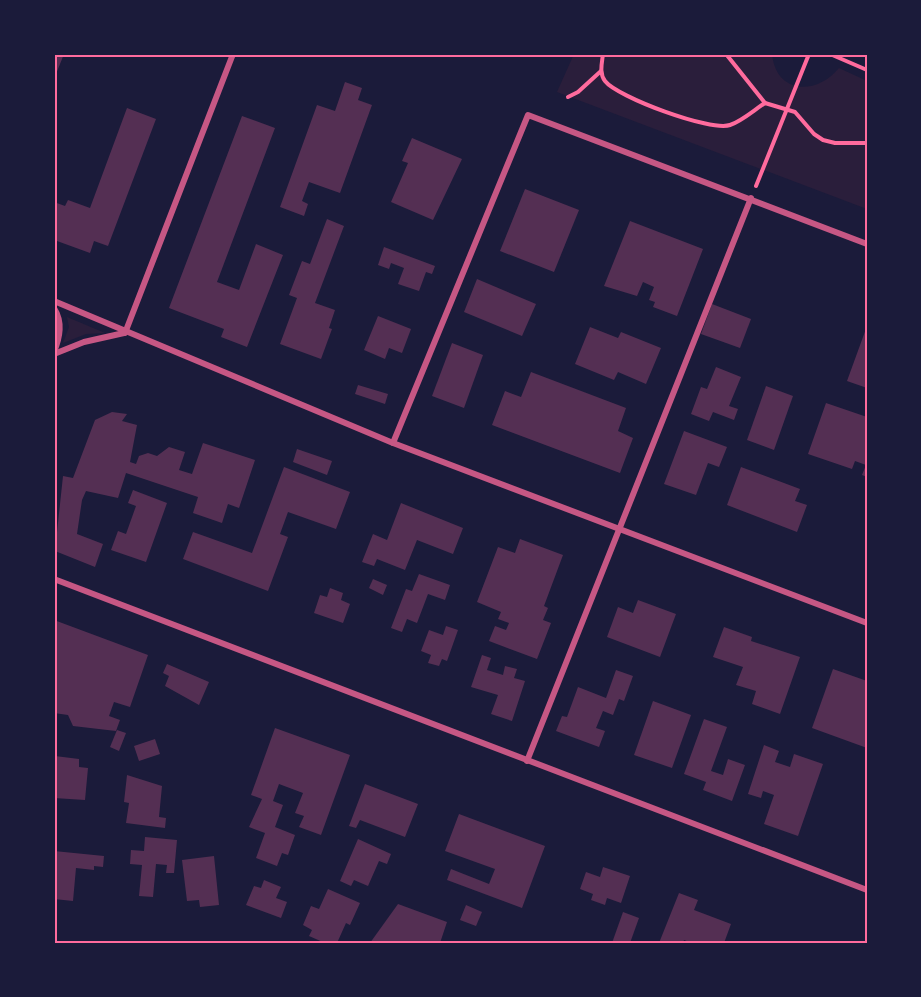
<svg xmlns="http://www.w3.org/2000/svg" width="921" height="997" viewBox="0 0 921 997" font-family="Cabin,sans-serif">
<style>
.green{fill:#2a1e3b}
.building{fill:#542f53}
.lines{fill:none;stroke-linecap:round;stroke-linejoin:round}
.path{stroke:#ff6b9d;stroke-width:4}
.minor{stroke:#c65784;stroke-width:6}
.neatline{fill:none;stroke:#ff6b9d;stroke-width:2}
</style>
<rect width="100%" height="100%" fill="#1b1b3a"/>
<g class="green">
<path d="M 574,54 L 772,54 C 776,94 816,96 839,68 L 867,81 L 867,209 L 557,92 Z"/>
<path d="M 67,317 L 105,333 L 86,334 L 63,343 L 69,327 Z"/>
</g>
<g class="building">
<path d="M 54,54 L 64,54 L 54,79 Z"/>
<path d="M 345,82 L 362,88 L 358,100 L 372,105 L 340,193 L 309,182 L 302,201 L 308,204 L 304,216 L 280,207 L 317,105 L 335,111 Z"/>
<path d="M 127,108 L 156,119 L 108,246 L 94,241 L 90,253 L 57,241 L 54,248 L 54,202 L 65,206 L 68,200 L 90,208 Z"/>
<path d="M 242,116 L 275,128 L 217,282 L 239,290 L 256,244 L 283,255 L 247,347 L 221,337 L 224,329 L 169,308 Z"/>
<path d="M 412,138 L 462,159 L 433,220 L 391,202 L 408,163 L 402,161 Z"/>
<path d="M 525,189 L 579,210 L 554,272 L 500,251 Z"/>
<path d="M 327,219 L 344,226 L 315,303 L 335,310 L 329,328 L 332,329 L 321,359 L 280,344 L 297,298 L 289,295 L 302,261 L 310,264 Z"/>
<path d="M 630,221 L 703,249 L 677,316 L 653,307 L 655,302 L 649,300 L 654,287 L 643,282 L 637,296 L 604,286 Z"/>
<path d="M 384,247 L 435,266 L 432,274 L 426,272 L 419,291 L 398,284 L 404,268 L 391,263 L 389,269 L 378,265 Z"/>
<path d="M 477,279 L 536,304 L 522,336 L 464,312 Z"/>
<path d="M 712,304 L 751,319 L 740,348 L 701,334 Z"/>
<path d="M 378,316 L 411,329 L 402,353 L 389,348 L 385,359 L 364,350 Z"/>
<path d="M 867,326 L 867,388 L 847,381 Z"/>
<path d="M 590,327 L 618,338 L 621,332 L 661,348 L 646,384 L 618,372 L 614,380 L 575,364 Z"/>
<path d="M 452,343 L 483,355 L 464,408 L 432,396 Z"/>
<path d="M 716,367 L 741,377 L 729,406 L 738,409 L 734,420 L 713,412 L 709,421 L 691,414 L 701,387 L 707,389 Z"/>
<path d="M 531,372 L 626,408 L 618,431 L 633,438 L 620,473 L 492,425 L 505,391 L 521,397 Z"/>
<path d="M 358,385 L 388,394 L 385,404 L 355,394 Z"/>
<path d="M 766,386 L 793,396 L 774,450 L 747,440 Z"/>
<path d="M 826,403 L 867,417 L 867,477 L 862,475 L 866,465 L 855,461 L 852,469 L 808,454 Z"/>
<path d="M 112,412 L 127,414 L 122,421 L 137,425 L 130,462 L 136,464 L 139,456 L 148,453 L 157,456 L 169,447 L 185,452 L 179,470 L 192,474 L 203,443 L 255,460 L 239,508 L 228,504 L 222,523 L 193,513 L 198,497 L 126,473 L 118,498 L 86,491 L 82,500 L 77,534 L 103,544 L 95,567 L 55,551 L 63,476 L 73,478 L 95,420 Z"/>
<path d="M 684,431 L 727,447 L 719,467 L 708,463 L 696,495 L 664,484 Z"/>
<path d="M 297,449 L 332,461 L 327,475 L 293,462 Z"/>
<path d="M 284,467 L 350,492 L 336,529 L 288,512 L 280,534 L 288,537 L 268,591 L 183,559 L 193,532 L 252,553 Z"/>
<path d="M 741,467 L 800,489 L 795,501 L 807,505 L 797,532 L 727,505 Z"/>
<path d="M 133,490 L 167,503 L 146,562 L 111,550 L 118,531 L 126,534 L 136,506 L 128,503 Z"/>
<path d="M 401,503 L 463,528 L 453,554 L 417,540 L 405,570 L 377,559 L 374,566 L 362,562 L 373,534 L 387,540 Z"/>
<path d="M 520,539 L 563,555 L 544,606 L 548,608 L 543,620 L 551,623 L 537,659 L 489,641 L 495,626 L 506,630 L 509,623 L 498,619 L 501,612 L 477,602 L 498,547 L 515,553 Z"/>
<path d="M 419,574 L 450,585 L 445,600 L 428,594 L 417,623 L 407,619 L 402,632 L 391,628 L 406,589 L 412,591 Z"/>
<path d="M 373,579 L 387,585 L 383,595 L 369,588 Z"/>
<path d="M 330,588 L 343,593 L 341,600 L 350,604 L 343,623 L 314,613 L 320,595 L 327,597 Z"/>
<path d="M 638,600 L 676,614 L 660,657 L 607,637 L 618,607 L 633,613 Z"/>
<path d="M 54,620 L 148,655 L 130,707 L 114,702 L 109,716 L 120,720 L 116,731 L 73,726 L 68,715 L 54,713 Z"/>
<path d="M 446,626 L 458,630 L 447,661 L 442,659 L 439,666 L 428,663 L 431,655 L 421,651 L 429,630 L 443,635 Z"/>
<path d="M 724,627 L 752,637 L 751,641 L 800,657 L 780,714 L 752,704 L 756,691 L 736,685 L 743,667 L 713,657 Z"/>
<path d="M 482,655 L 491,658 L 487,670 L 503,675 L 505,666 L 517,669 L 514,678 L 525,681 L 512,721 L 491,714 L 498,695 L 471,687 Z"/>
<path d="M 167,664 L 209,682 L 199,705 L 165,686 L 169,676 L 163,673 Z"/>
<path d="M 833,669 L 867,681 L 867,748 L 812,728 Z"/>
<path d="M 616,670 L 633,676 L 624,701 L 619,699 L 613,715 L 603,711 L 596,728 L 605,731 L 599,747 L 556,731 L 562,716 L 567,717 L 578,687 L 606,698 Z"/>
<path d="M 653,701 L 691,715 L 672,768 L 634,755 Z"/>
<path d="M 704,719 L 727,727 L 711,771 L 723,775 L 728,759 L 745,765 L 732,801 L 703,790 L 706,782 L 684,774 Z"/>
<path d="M 275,728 L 350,755 L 321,835 L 299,827 L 304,816 L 295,813 L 303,793 L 279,784 L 273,801 L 283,805 L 275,827 L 295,835 L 288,855 L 282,853 L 277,866 L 256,858 L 265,833 L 249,827 L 262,799 L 251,795 Z"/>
<path d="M 117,730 L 126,733 L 119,751 L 110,747 Z"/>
<path d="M 155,739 L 160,754 L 139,761 L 134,746 Z"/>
<path d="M 764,745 L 779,751 L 775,762 L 790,767 L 794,754 L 823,764 L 798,836 L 764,824 L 774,795 L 763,791 L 761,798 L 748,794 Z"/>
<path d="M 55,756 L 79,759 L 79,767 L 88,768 L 85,800 L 54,798 Z"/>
<path d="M 127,775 L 162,786 L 159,817 L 166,818 L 165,828 L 126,823 L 129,803 L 124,802 Z"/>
<path d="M 365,784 L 418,804 L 405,837 L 360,820 L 356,828 L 349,826 Z"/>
<path d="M 459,814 L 545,846 L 522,908 L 447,880 L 451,869 L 489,884 L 495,869 L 445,851 Z"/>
<path d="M 145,837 L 177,840 L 174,873 L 166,873 L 167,865 L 156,864 L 153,897 L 139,896 L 142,865 L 130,864 L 131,850 L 144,851 Z"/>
<path d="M 358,839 L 391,854 L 387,864 L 379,861 L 368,886 L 354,880 L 351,886 L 340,881 Z"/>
<path d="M 54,851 L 104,856 L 103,867 L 94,866 L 94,870 L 76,868 L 73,901 L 54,899 Z"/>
<path d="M 214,856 L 219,905 L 200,907 L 199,900 L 187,901 L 182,860 Z"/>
<path d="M 603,867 L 630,876 L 621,903 L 607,898 L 605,905 L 591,900 L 593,894 L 580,889 L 586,872 L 600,877 Z"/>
<path d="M 264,880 L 281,887 L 276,898 L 287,902 L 281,918 L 246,905 L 254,886 L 261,888 Z"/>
<path d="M 328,889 L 360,903 L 350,925 L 346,923 L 337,943 L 325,943 L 309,936 L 312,930 L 303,925 L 311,906 L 319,909 Z"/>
<path d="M 679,893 L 698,900 L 694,910 L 731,924 L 724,943 L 692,943 L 684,940 L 683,943 L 659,943 Z"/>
<path d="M 398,904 L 447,922 L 440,943 L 370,943 Z"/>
<path d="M 466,905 L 482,912 L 476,926 L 460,920 Z"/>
<path d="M 623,912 L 639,918 L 630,943 L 612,943 Z"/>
</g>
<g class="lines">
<g class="path">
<path d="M 603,54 C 602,63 599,73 605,81 C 617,97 711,132 730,125 C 742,121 754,110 765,103 L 795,112 L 814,134 L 823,140 L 835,143 L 867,143"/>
<path d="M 726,54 L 765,103"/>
<path d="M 830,54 L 867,70"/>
<path d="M 568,97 L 578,92 L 601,71"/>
<path d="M 756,186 L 809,54"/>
</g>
<g class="minor">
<path d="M 54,301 L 393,443 L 867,623"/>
<path d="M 54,308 C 63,322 60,337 54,352"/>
<path d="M 125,333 L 233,54"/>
<path d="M 54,354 L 84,342 L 124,333"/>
<path d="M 393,443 L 528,115 L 867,244"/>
<path d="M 54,579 L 867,890"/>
<path d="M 527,761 L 751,198"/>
</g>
</g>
<rect width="921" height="997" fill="none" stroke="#1b1b3a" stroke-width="111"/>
<rect x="56" y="56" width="810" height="886" class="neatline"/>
</svg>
